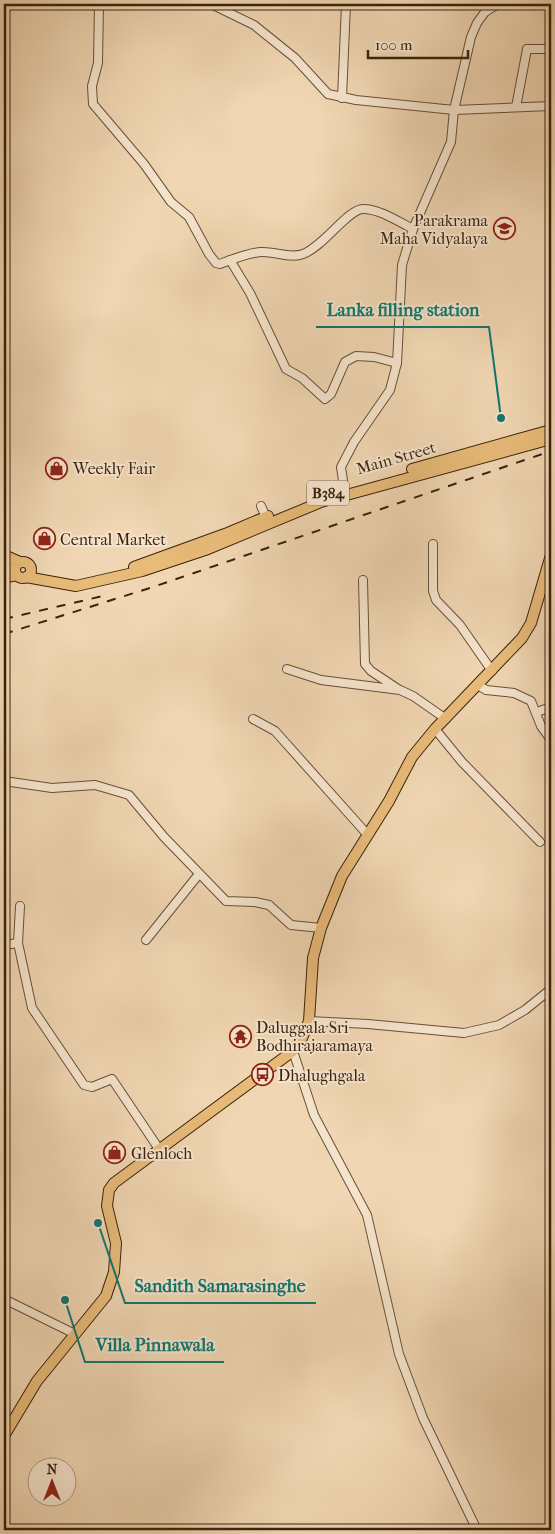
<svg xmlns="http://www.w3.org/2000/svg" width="555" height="1534" viewBox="0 0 555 1534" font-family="'IM FELL French Canon',serif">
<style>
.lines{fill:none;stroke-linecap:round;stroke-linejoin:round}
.minor-casing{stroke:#684f36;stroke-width:10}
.major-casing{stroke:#3a220d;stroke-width:12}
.minor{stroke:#f5e4cd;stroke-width:8}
.major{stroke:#e8bb79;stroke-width:10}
.rail{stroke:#3a220d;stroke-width:2;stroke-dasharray:9 9;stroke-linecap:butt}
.labels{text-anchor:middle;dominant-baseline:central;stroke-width:4;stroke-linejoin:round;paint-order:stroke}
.shield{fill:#f5e4cd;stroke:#725c47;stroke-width:1}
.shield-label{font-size:15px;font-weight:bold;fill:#3a220d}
.poi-label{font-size:16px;fill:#3a220d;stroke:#f5e4cd;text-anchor:start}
.street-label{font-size:16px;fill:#3a220d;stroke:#f5e4cd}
.leader{fill:none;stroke:#0f766e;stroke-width:2}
.callout-dot{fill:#0f766e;stroke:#f5e4cd;stroke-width:2}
.callout-label{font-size:18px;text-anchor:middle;font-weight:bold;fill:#0f766e;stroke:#f5e4cd;stroke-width:4;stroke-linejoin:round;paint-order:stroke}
</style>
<rect width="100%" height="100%" fill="#f0d6b2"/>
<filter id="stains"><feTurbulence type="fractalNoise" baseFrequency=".004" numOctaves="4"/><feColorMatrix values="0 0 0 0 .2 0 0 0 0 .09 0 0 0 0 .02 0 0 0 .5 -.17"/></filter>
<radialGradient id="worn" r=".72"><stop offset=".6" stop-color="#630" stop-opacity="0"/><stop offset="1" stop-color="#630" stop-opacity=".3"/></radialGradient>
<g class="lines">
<defs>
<g id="minor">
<path d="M 99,4 L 98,63 L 92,86 L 93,104 L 144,164 L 171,202 L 189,217 L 209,254 L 216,263 L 220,264 C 233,259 247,253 261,252 C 274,251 290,259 303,254 C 323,247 348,209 363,209 C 380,209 399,222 413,229"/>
<path d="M 211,4 L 254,25 L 295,58 L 328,94 L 356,100 L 454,110 L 551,106"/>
<path d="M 342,98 L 346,4"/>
<path d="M 516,107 L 527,49 L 551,49"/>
<path d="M 230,260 L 250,293 L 286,369 L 302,378 L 325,399 L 331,394 L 345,362 L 356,356 L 374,357 L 397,363"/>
<path d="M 345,494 L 341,467 L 354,442 L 390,390 L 397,363 L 402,265 L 413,229 L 451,142 L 454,110 L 471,37 L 477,23 L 485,12 L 498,4"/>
<path d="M 261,506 L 266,517"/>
<path d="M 433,544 L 433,591 L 436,600 L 460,625 L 492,671"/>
<path d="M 363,580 L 365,664 L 371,671 L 398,689"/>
<path d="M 287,669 L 321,680 L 400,690 L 413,696 L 446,719"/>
<path d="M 478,685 L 486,690 L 514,693 L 531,701 L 541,726 L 551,740"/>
<path d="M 537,712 L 551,707"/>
<path d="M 253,719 L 275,731 L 367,834"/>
<path d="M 435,729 L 462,762 L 540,842"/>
<path d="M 4,781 L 52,788 L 95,785 L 129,795 L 164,837 L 226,901 L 255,902 L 269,905 L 291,925 L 321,928"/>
<path d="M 20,906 L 18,943 L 32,1008 L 84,1085 L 92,1087 L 112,1079 L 159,1149"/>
<path d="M 146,940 L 199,874"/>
<path d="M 4,945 L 18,943"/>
<path d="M 309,1021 L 368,1024 L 464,1033 L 499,1025 L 525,1010 L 551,989"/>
<path d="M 293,1051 L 314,1115 L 367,1215 L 399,1354 L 423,1418 L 477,1530"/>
<path d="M 4,1299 L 75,1334"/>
</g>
<g id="major">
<path d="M 412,469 L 551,430"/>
<path d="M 4,555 L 20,562"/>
<circle cx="23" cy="570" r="8"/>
<path d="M 4,565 L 15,572"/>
<path d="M 134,567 L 225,534 L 268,516"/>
<path d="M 26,577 L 76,586 L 142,571 L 208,549 L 321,502 L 551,439"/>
<path d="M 4,578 L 17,575"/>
<path d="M 4,1436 L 37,1381 L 106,1296 L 114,1272 L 116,1243 L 107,1206 L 109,1190 L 114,1183 L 293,1051 L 302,1038 L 309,1021 L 313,958 L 321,928 L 342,876 L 389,801 L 412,757 L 435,729 L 522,638 L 531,623 L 551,555"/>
</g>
</defs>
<use href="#minor" class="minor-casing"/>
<use href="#major" class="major-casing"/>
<use href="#minor" class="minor"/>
<use href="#major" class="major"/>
<g class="rail">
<path d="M 4,619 L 103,596"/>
<path d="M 4,634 L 153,587 L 551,451"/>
</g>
</g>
<defs>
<symbol id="school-ring" viewBox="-11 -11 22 22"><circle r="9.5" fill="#f5e4cd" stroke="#8f2418" stroke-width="1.5"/><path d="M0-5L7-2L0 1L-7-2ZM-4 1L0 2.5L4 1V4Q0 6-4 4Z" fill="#8f2418"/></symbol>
<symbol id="shop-ring" viewBox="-11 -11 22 22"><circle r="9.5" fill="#f5e4cd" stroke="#8f2418" stroke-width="1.5"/><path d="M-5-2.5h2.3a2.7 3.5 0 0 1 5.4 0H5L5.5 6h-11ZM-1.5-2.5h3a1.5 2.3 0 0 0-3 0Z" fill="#8f2418"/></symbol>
<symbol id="temple-ring" viewBox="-11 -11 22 22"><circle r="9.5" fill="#f5e4cd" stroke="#8f2418" stroke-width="1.5"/><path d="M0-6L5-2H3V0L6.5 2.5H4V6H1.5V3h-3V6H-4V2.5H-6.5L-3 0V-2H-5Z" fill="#8f2418"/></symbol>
<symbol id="bus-ring" viewBox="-11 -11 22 22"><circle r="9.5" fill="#f5e4cd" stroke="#8f2418" stroke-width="1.5"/><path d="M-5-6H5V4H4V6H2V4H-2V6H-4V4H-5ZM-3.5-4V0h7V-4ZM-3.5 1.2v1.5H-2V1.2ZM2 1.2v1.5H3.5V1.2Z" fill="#8f2418"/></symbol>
</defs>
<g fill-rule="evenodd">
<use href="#school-ring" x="492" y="216" width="25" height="25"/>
<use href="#shop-ring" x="44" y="456" width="25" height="25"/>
<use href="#shop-ring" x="32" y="526" width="25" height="25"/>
<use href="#temple-ring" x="228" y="1024" width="25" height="25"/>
<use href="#bus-ring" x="250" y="1062" width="25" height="25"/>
<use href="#shop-ring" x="102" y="1140" width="25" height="25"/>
</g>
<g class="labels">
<rect class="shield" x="307" y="480.5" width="42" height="25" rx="4"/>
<g class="shield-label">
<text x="328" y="493">B384</text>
</g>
<g class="poi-label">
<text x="488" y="220" text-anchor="end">Parakrama<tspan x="488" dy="18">Maha Vidyalaya</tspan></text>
<text x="73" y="468">Weekly Fair</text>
<text x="60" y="539">Central Market</text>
<text x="256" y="1027">Daluggala Sri<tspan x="256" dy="18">Bodhirajaramaya</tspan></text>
<text x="278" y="1075">Dhalughgala</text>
<text x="131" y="1153">Glenloch</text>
</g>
<g class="street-label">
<text transform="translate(396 458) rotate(-16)">Main Street</text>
</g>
</g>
<path class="leader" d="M501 418L489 327H316M98 1223L125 1303H316M65 1300L85 1362H224"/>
<g class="callout-dot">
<circle cx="501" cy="418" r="5"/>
<circle cx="98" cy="1223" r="5"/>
<circle cx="65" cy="1300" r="5"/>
</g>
<g class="callout-label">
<text x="403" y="316">Lanka filling station</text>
<text x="220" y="1292">Sandith Samarasinghe</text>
<text x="155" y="1351">Villa Pinnawala</text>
</g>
<rect width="555" height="1534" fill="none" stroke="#f0d6b2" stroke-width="20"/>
<rect x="5" y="5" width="545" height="1524" fill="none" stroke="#3a220d" stroke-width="2.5"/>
<rect x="10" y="10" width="535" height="1514" fill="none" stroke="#3a220d"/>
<g transform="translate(52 1482)"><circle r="24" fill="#f5e4cd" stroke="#aa9680"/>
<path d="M0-4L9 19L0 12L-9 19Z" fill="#8f2418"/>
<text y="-8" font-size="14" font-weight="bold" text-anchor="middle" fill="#3a220d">N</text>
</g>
<path d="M368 50v8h100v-8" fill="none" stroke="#3a220d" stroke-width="2.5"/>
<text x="375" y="50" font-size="15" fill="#3a220d" stroke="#f5e4cd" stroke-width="4" paint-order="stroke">100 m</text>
<rect width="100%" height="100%" filter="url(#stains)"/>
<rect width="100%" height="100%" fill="url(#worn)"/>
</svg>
